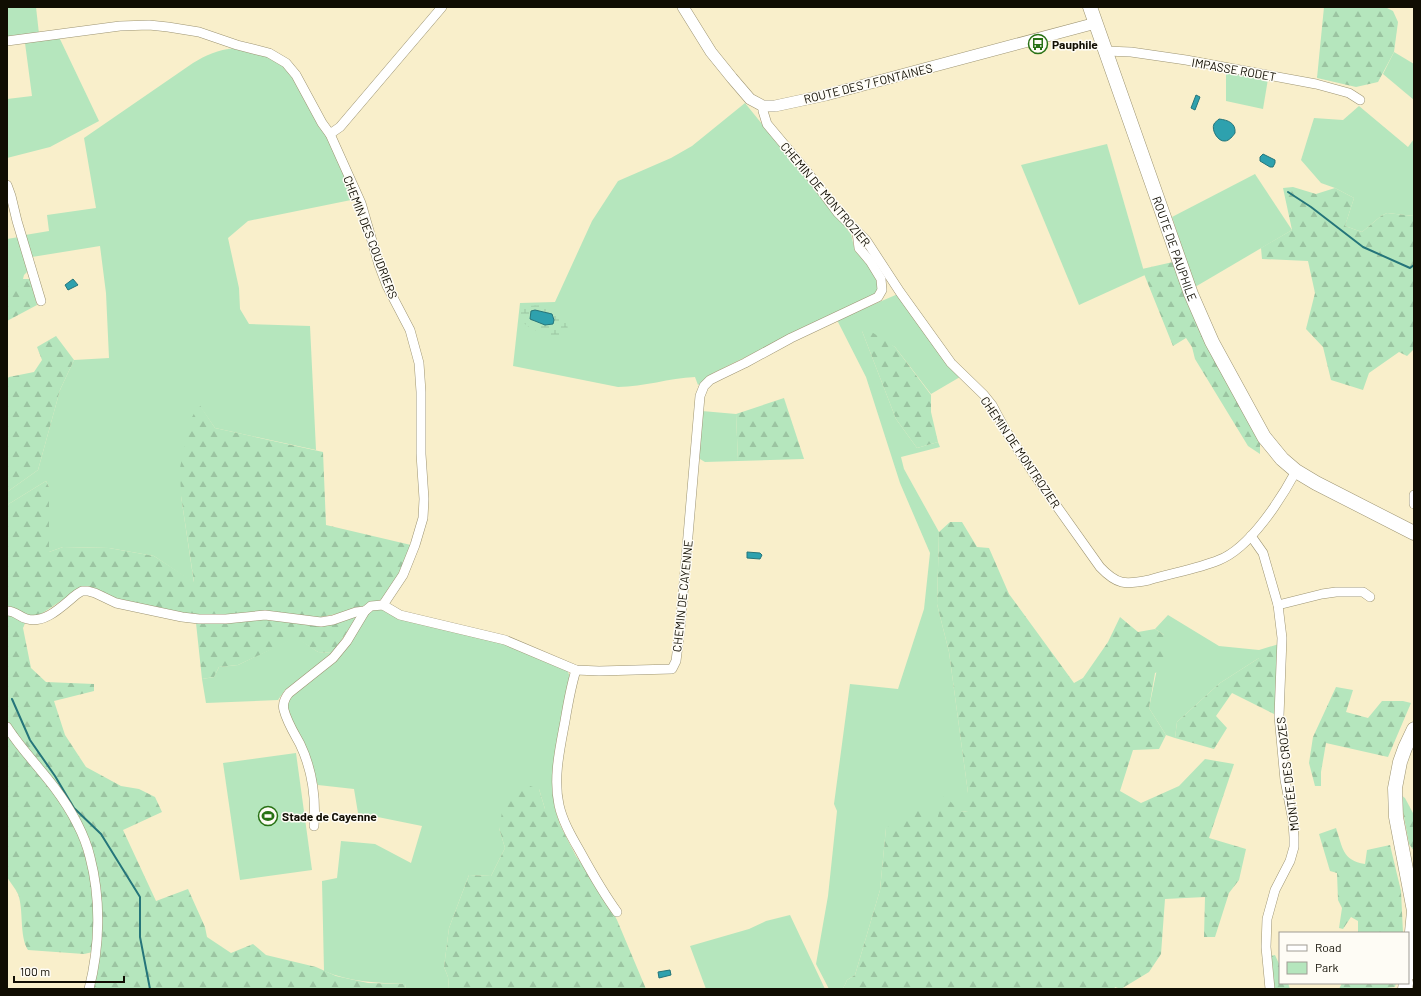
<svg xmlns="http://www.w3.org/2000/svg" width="1421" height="996" viewBox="0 0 1421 996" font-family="Barlow,sans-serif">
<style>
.green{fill:#b5e6bd}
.forest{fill:url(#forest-firs)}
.wetland{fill:url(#wetland-marsh)}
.water{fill:#2ea1ae;stroke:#25757a}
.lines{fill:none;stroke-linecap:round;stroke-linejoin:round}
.stream{stroke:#25757a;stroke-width:2}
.minor-casing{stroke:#9d9472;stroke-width:10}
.tertiary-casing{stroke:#9d9472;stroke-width:12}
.primary-casing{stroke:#9d9472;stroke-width:15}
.minor{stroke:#fff;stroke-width:9}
.tertiary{stroke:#fff;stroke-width:11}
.primary{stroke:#fff;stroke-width:14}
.labels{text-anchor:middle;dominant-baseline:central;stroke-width:3;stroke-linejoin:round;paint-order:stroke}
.poi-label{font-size:12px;font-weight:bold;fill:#100d02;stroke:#fefcf5;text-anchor:start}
.street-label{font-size:12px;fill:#100d02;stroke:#fefcf5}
</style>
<defs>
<pattern id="forest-firs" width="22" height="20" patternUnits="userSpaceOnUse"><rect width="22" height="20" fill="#b5e6bd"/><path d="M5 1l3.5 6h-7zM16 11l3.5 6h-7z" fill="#9bc4a1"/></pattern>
<pattern id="wetland-marsh" width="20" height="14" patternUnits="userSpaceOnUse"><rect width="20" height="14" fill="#b5e6bd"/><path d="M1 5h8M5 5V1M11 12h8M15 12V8" fill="none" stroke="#9bc4a1"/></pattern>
</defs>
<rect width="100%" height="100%" fill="#f9efcb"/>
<g class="green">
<path d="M 7,7 L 36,7 L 39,34 L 7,38 Z"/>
<path d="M 59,37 L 99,121 L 50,147 L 7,158 L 7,99 L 32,96 L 25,43 Z"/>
<path d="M 234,48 L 270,57 L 278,61 L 294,78 L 325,134 L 353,194 L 351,200 L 248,221 L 228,238 L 239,288 L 240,309 L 249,324 L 310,326 L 316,450 L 215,428 L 199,405 L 181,496 L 194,583 L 154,556 L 109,548 L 63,547 L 49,552 L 49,487 L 46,481 L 7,505 L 7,492 L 38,470 L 60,390 L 74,360 L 109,358 L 106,293 L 100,246 L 32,257 L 25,235 L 49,231 L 47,215 L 96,208 L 84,138 L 193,63 C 206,55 218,50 234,48 Z"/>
<path d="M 1394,52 L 1414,64 L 1414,100 L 1383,74 Z"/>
<path d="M 1226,71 L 1268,79 L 1263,109 L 1226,101 Z"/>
<path d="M 745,103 L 851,234 L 855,251 L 869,264 L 876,274 L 878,288 L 876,293 L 713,373 L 698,385 L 695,377 C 669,378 644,387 618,387 L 513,366 L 520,303 L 555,302 L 592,221 L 618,181 L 671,158 L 692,146 Z"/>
<path d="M 1359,106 L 1408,147 L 1414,139 L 1414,216 L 1387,213 L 1381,216 L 1362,232 L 1345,226 L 1354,198 L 1335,188 L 1321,183 L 1301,160 L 1314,118 L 1343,120 Z"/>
<path d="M 1107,144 L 1145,275 L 1079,305 L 1021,165 Z"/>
<path d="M 1255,174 L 1292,230 L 1195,287 L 1172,217 Z"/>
<path d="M 19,237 L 28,271 L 24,275 L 23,279 L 7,279 L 7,239 Z"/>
<path d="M 898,294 L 960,377 L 931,394 L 895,347 L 862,331 L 896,419 L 917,448 L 938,442 L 940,447 L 901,457 L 904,469 L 939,532 L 937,604 L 949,652 L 968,793 L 968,811 L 961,812 L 936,823 L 886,828 L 880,890 L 855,975 L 847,980 L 843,989 L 829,989 L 816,964 L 828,896 L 837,811 L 834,804 L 850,684 L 898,689 L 924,609 L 930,553 L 900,483 L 866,377 L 837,320 Z"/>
<path d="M 702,411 L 736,414 L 738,461 L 705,462 L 700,459 L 699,454 Z"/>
<path d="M 374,609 L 381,609 L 391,615 L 505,644 L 562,666 L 568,672 L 570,677 L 553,786 L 555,809 L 545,809 L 539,789 L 499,828 L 505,848 L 491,876 L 469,875 L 449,928 L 444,967 L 448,977 L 449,989 L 406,989 L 405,984 C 377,983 350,982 324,971 L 322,881 L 337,878 L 341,841 L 375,844 L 411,863 L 422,826 L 358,813 L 354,789 L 318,785 L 287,708 L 288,700 L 292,694 L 321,672 L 368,613 Z"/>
<path d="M 1168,615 L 1219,646 L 1259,650 L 1259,658 L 1220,683 L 1177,722 L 1175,738 L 1166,735 L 1149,708 L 1164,635 L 1155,629 Z"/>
<path d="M 296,637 L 318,652 L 333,653 L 320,665 L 285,690 L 278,700 L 206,703 L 202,679 L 214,677 L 219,667 L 238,665 Z"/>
<path d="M 296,753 L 312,870 L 240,880 L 223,763 Z"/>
<path d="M 790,915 L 825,989 L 706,989 L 690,946 L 749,929 L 766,921 Z"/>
</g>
<g class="forest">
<path d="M 1324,7 L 1385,7 L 1393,11 L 1398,22 L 1394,52 L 1378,82 L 1356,87 L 1317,78 Z"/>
<path d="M 1293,187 L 1316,194 L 1335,188 L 1354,198 L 1345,226 L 1362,232 L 1381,216 L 1387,213 L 1414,216 L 1414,349 L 1407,356 L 1399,352 L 1369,373 L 1363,390 L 1331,380 L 1323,347 L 1306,329 L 1315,293 L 1308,261 L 1262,259 L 1261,248 L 1292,230 L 1283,188 Z"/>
<path d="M 1173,262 L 1260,442 L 1260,454 L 1248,446 L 1195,359 L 1192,347 L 1186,338 L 1173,346 L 1142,269 Z"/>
<path d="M 7,279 L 30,279 L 37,305 L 7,321 Z"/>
<path d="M 867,329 L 895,347 L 931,395 L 931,412 L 938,442 L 917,448 L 896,419 L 862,331 Z"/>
<path d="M 56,336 L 74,360 L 60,390 L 38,470 L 7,492 L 7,379 L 9,377 L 34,372 L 42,360 L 37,347 Z"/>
<path d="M 784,398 L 804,459 L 738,461 L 736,414 Z"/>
<path d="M 199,404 L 215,428 L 323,452 L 326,525 L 411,545 C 405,558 393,591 383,598 C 373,606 334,615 320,617 L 196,616 L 76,591 L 38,616 L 28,616 L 23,628 L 31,668 L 46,682 L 94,684 L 94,691 L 54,701 L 65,735 L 86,767 L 121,786 L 139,789 L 155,797 L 162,812 L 123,830 L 156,901 L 188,889 L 205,927 L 207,937 L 231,953 L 253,944 L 266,955 L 316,967 L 336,976 L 368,983 L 405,984 L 406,989 L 93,989 L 97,951 L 84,954 L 28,950 C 19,936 24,910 18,894 C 15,888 10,882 7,877 L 7,505 L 46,481 L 49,487 L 49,552 L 63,547 L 109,548 L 154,556 L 194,582 L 181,496 L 180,468 L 189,423 Z"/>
<path d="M 950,522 L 962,522 L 977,547 L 989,548 L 1009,594 L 1074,683 L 1083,678 L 1108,642 L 1120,617 L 1138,632 L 1155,629 L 1164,635 L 1167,668 L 1155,673 L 1149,708 L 1166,735 L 1159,749 L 1133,750 L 1120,791 L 1141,803 L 1179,786 L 1205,759 L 1234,764 L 1209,838 L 1246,849 L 1239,880 L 1229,893 L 1215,937 L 1204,937 L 1205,897 L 1165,899 L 1161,954 L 1149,972 L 1121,989 L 1115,987 L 1114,989 L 843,989 L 847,980 L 855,975 L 880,890 L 886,828 L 919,808 L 936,823 L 944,795 L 961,812 L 968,811 L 968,793 L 949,652 L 937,604 L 939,532 Z"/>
<path d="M 355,617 L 356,618 L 333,653 L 318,652 L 296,638 L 238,665 L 219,667 L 214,677 L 202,679 L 196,623 L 264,618 L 302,623 Z"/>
<path d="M 1279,644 L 1276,715 L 1232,693 L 1216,716 L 1227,728 L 1214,749 L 1175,738 L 1177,722 L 1220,683 L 1259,658 L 1259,650 Z"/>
<path d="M 1336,687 L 1353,690 L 1346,712 L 1368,718 L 1382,701 L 1403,701 L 1411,703 L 1388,757 L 1326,743 L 1321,772 L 1321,786 L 1315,786 L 1309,763 L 1313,737 Z"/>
<path d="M 527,785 L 539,789 L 545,809 L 555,809 L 560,825 L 576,856 L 605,898 L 617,920 L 646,989 L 449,989 L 448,977 L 444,967 L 449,928 L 469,875 L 491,876 L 505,848 L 499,828 L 504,802 Z"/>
<path d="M 1402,796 L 1405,798 L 1414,815 L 1414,851 L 1409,844 L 1401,801 Z"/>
<path d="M 1336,828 C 1343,848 1342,860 1365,864 L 1367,850 L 1390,845 L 1401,891 L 1403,933 L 1358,933 L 1358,921 L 1351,917 L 1343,929 L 1339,928 L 1342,908 L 1338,900 L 1337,873 L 1330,871 L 1319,834 Z"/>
<path d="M 1275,955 L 1280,966 L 1280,983 L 1288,983 L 1290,989 L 1273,989 L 1270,956 Z"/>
<path d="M 1342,983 L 1396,983 L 1395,987 L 1387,988 L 1386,989 L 1339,989 Z"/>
</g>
<path class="wetland" d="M 544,305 L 555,308 L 567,322 L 568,331 L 564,337 C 553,336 525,331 521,318 C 521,315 521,313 521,311 L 527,306 Z"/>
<g class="water">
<path d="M 1196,95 L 1200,97 L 1195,110 L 1191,108 Z"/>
<path d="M 1219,119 C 1228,120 1236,123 1235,133 C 1233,136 1229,141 1225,141 C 1218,142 1211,130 1214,124 C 1215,122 1217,121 1219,119 Z"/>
<path d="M 1263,154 L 1275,160 L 1275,163 L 1273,167 L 1270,167 L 1260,161 L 1260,157 Z"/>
<path d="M 73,279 L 78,285 L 68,290 L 65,285 Z"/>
<path d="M 535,310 L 552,314 L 554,320 L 553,324 L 545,325 L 530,319 L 531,311 Z"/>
<path d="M 747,552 L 760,553 L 762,555 L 760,559 L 747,558 Z"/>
<path d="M 670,970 L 671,975 L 659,978 L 658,972 Z"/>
</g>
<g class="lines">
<g class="stream">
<path d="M 1288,192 L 1311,207 L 1363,247 L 1410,268 L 1414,265"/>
<path d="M 12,699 L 30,740 L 55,776 L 74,808 L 101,834 L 140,897 L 140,937 L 150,989"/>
</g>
<defs>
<g id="minor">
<path d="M 7,41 L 120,26 L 149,25 L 168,27 L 199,32 L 237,45 L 269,53 L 286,63 L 296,75 L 322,123 L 330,134 L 361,203 L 379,265 L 387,286 L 410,330 L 419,363 L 421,392 L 421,454 L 424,499 L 423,518 L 415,545 L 403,575 L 383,605"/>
<path d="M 1106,51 L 1131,52 L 1186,60 L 1316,84 L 1349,93 L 1360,100"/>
<path d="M 763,106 L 763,111 L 767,124 L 808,173 L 838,213 L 866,240 L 900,292 L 951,363 L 984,395 L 992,405 L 1006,431 L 1036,477 L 1100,567 C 1117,585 1125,585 1149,580 C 1172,573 1197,569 1219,560 C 1250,548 1281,499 1296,471"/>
<path d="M 330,134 L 340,127 L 442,7"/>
<path d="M 7,185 L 11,196 L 17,221 L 41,301"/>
<path d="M 1414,495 L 1414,504"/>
<path d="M 1251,536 L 1263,553 L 1278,605 L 1282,638 L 1279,716 L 1285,780 L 1293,821 L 1294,837 L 1294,847 L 1290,861 L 1275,890 L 1267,919 L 1266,947 L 1270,989"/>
<path d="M 1278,605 L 1322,594 L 1336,592 L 1363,592 L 1370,597"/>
<path d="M 7,611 C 16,611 19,617 27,619 C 46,624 63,605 77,594 L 82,591 L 88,591 L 95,593 L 116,603 L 182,617 L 199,619 L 226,619 L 265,615 L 321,622 L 333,620 L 356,612 L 365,611"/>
<path d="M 576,670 C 571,686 568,703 565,721 C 560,748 553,778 559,805 C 563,823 573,839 582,855 C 593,875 604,894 617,912"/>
<path d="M 7,727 C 21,749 39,767 54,787 C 69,807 84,832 90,857 C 101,899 100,946 89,989"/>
<path d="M 314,826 C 316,798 312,769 300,744 C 294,733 287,722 284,710 C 282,703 285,698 289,693 L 333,658 L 347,641 L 365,611 L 371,606 L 383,605 L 400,615 L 505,640 L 576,670 L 599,671 L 672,669 L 676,661 L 680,629 L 700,396 L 704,386 L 710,380 L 720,375 L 745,363 L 791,338 L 878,297 L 882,290 L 881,279 L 870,261 L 859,248 L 857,232"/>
</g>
<path id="tertiary" d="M 683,7 L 711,52 L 732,78 L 750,99 L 763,106 L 775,106 L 826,95 L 1096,23"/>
<g id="primary">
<path id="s1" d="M 1090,7 L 1191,294 L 1212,342 L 1264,437 L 1282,459 L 1296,471 L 1316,483 L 1414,533"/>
<path d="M 1408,974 L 1414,911 L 1396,817 L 1395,788 L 1400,762 L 1405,748 L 1414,729"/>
<path d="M 1405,989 L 1406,983"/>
</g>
</defs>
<use href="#minor" class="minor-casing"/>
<use href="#tertiary" class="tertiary-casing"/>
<use href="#primary" class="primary-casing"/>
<use href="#minor" class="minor"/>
<use href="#tertiary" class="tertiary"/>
<use href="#primary" class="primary"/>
</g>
<defs>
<symbol id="bus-ring" viewBox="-11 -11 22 22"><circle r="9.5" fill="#fefcf5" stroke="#287114" stroke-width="1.5"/><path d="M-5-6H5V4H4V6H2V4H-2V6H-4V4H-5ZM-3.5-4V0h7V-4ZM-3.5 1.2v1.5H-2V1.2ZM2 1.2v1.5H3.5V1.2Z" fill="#287114"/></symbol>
<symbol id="stadium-ring" viewBox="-11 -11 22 22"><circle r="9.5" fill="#fefcf5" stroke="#287114" stroke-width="1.5"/><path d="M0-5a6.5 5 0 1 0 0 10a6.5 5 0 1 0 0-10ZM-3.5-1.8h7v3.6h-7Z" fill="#287114"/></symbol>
</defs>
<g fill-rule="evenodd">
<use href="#bus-ring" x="1027" y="33" width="22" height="22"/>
<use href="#stadium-ring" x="257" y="805" width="22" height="22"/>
</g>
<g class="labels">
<g class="poi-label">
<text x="1052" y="44">Pauphile</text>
<text x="282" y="816">Stade de Cayenne</text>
</g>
<g class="street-label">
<text transform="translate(1234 69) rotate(10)">IMPASSE RODET</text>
<text transform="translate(868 83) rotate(-14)">ROUTE DES 7 FONTAINES</text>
<text transform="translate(826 194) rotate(50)">CHEMIN DE MONTROZIER</text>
<text transform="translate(371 237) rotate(69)">CHEMIN DES COUDRIERS</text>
<text stroke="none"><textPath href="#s1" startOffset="256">ROUTE DE PAUPHILE</textPath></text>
<text transform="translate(1021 452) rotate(56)">CHEMIN DE MONTROZIER</text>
<text transform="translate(682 596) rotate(-84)">CHEMIN DE CAYENNE</text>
<text transform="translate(1287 774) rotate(-97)">MONTÉE DES CROZES</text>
</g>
</g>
<rect width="1421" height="996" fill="none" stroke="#100d02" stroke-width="16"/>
<rect x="1279" y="932" width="130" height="52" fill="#fefcf5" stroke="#9f9c94"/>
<rect x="1287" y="945" width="20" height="6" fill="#ffffff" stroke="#9f9c94"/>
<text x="1315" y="952" font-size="12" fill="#100d02">Road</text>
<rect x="1287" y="962" width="20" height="12" fill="#b5e6bd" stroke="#9f9c94"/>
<text x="1315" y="972" font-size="12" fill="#100d02">Park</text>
<path d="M14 976v6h110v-6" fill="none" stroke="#100d02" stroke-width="2"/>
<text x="20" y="976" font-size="12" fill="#100d02" stroke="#fefcf5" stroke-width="3" paint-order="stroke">100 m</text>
</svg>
